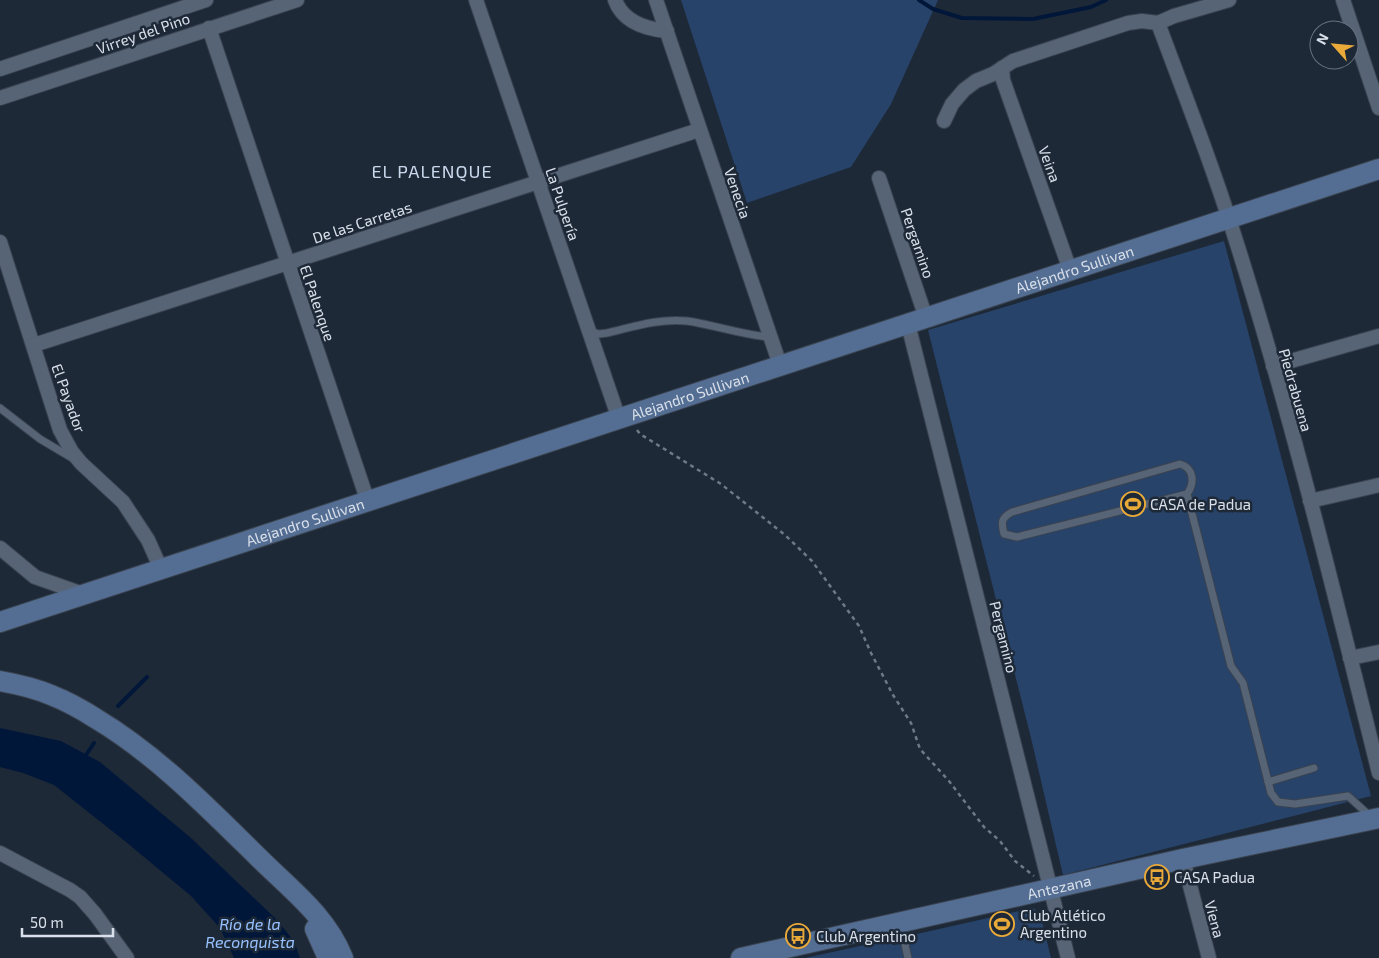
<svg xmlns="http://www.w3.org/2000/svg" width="1379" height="958" viewBox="0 0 1379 958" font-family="'Exo 2',sans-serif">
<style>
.green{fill:#284369}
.water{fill:#01173a}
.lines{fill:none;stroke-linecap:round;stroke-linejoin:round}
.stream{stroke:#01173a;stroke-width:4}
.lane-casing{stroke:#3a4350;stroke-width:9}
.street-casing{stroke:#3a4350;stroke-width:16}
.secondary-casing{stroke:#3a4350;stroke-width:22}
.path{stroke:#6f7986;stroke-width:2.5;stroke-dasharray:4 4;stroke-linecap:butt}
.lane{stroke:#576476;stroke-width:7}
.street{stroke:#576476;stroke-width:14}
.secondary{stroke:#546e93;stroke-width:20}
.labels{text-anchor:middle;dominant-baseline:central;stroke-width:5;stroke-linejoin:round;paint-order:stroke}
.street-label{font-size:15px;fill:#d9e0ea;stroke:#1e2938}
.poi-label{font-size:15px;fill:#d9e0ea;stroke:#1e2938;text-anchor:start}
.water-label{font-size:16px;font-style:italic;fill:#97c2ff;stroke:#1e2938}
.quarter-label{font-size:18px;letter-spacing:1px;fill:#c9d8ec;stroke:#1e2938}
</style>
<rect width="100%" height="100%" fill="#1e2938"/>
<g class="green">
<path d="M 681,0 L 938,0 L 891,104 L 851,167 L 747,203 Z"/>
<path d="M 1224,241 L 1371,796 L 1063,875 L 1031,738 L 928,330 Z"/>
<path d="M 1033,908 L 1040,913 L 1051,958 L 805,958 L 888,940 L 893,945 L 904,943 L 908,936 Z"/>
</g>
<path class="water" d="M 0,728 L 61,741 L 100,762 L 191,838 L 276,919 L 294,941 L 300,958 L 234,958 L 220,928 L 191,896 L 126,842 L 54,785 L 23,773 L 0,767 Z"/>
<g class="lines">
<g class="stream">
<path d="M 919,0 L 933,9 L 962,18 L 1033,19 L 1091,7 L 1106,0"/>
<path d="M 118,706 L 147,677"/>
<path d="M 84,758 L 94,743"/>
</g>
<defs>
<g id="lane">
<path d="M 589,331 L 599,334 L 607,333 C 633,327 660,318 687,321 C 715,325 742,335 770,337"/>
<path d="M 0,408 L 40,439 L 72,458"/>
<path d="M 1187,494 L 1017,537 L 1004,534 C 1001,522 1001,518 1012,512 L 1180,464 C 1194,468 1195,483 1187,494 L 1231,666 L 1243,683 L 1271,793 L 1278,802 L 1295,804 L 1348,796 L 1371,817"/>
<path d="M 1268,782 L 1314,768"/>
<path d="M 900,923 L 908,958"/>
</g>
<g id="street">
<path d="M 476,0 L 619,419"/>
<path d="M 615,0 C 623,22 646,29 667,31"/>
<path d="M 656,0 L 780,365"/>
<path d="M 1343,0 L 1379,108"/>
<path d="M 1158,23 C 1182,88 1208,153 1229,219 C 1288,401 1333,588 1379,773"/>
<path d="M 209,28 L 368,502"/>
<path d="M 1002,68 L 1003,80 L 1070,270"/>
<path d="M 0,69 L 206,0"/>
<path d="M 0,98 L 297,0"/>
<path d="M 944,121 L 952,104 L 964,90 L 976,81 L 993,74 L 1013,61 L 1128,23 L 1142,21 L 1158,23 L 1174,16 L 1229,0"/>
<path d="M 879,178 L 926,318"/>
<path d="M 0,242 L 60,430 L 72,452 L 81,463 L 123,502 L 148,540 L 161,569"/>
<path d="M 908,324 L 1068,958"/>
<path d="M 34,345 L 699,130"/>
<path d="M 1273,366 L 1379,336"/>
<path d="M 1310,501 L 1379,485"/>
<path d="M 0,548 L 35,577 L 83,594"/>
<path d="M 1350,658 L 1379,652"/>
<path d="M 0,853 L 70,890 L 80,897 L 95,914 L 127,958"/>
<path d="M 1183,859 L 1209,958"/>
</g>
<g id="secondary">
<path id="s1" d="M 0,622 L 1379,169"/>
<path d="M 0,681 C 17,684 35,688 51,695 C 66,701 81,709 95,718 C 157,755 207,807 259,858 C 290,889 326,915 343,958"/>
<path d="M 315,929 L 328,958"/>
<path id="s2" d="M 741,958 L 1183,859 L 1379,818"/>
</g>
</defs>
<use href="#lane" class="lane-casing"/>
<use href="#street" class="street-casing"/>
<use href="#secondary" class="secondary-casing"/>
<path class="path" d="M 637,430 L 640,434 L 721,484 L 785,535 L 812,561 L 859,626 L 871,653 L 893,695 L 911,723 L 920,749 L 949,781 L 984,827 L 1000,841 L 1015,861 L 1034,876"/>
<use href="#lane" class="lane"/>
<use href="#street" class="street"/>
<use href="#secondary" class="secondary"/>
</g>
<defs>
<symbol id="stadium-ring" viewBox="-11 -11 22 22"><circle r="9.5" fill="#1e2938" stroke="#eaaa39" stroke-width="1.5"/><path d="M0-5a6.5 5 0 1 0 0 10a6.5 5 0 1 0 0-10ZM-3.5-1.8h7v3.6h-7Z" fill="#eaaa39"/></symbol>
<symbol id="bus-ring" viewBox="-11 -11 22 22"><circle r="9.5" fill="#1e2938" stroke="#eaaa39" stroke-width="1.5"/><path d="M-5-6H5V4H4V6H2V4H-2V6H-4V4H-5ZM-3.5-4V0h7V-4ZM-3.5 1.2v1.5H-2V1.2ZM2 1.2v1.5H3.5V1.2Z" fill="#eaaa39"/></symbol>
</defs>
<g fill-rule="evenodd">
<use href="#stadium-ring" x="1119" y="490" width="28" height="28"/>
<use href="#bus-ring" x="1143" y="863" width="28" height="28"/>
<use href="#stadium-ring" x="988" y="910" width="28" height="28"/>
<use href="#bus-ring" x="784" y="922" width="28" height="28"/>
</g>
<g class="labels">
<g class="street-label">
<text transform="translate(143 33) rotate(-19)">Virrey del Pino</text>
<text transform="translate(1050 164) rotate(70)">Veina</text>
<text transform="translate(738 193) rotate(71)">Venecia</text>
<text transform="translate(563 204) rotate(71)">La Pulpería</text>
<text transform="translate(362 222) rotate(-18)">De las Carretas</text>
<text transform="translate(918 243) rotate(71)">Pergamino</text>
<text stroke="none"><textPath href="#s1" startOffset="1131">Alejandro Sullivan</textPath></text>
<text transform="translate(318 303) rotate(71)">El Palenque</text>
<text transform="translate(1296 390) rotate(74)">Piedrabuena</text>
<text stroke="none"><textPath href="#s1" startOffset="726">Alejandro Sullivan</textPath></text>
<text transform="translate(69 398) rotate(70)">El Payador</text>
<text stroke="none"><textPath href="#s1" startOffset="321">Alejandro Sullivan</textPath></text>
<text transform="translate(1004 637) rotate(76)">Pergamino</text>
<text stroke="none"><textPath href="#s2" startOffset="326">Antezana</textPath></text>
<text transform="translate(1215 919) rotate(75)">Viena</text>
</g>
<g class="poi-label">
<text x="1150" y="504">CASA de Padua</text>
<text x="1174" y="877">CASA Padua</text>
<text x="1020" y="915">Club Atlético<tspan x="1020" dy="17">Argentino</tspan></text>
<text x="816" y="936">Club Argentino</text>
</g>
<g class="water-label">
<text x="250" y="923">Río de la<tspan x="250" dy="18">Reconquista</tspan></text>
</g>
<g class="quarter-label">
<text x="432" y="171">EL PALENQUE</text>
</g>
</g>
<g transform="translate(1334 45) rotate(297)"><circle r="24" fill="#1e2938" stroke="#69727f"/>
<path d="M0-4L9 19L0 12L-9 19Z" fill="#eaaa39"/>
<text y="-8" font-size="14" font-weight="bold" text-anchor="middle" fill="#d9e0ea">N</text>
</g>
<path d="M22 928v8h91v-8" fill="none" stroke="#d9e0ea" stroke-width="2.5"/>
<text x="30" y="928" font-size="15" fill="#d9e0ea" stroke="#1e2938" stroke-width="4" paint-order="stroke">50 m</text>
</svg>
